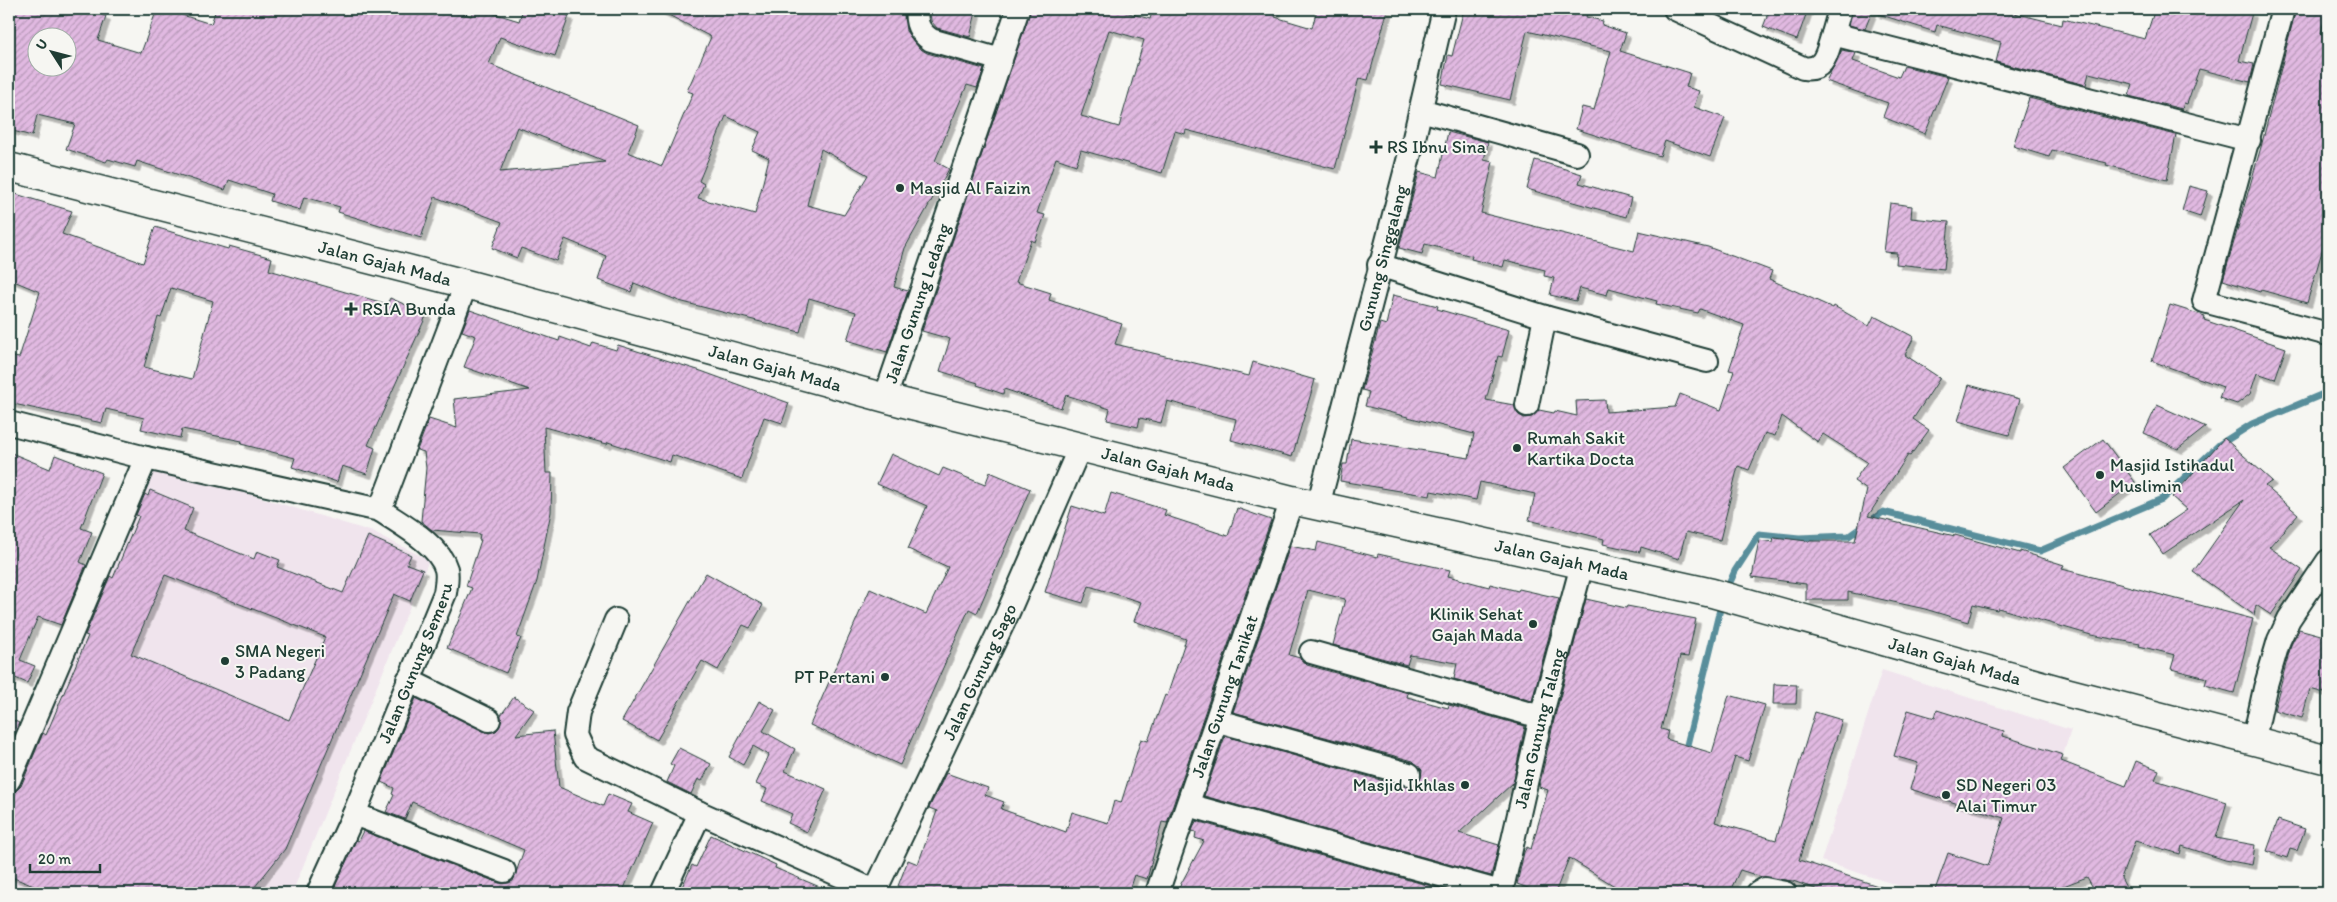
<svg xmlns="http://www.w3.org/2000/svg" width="2337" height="902" viewBox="0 0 2337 902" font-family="Itim,sans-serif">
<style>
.built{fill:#f0e4ed}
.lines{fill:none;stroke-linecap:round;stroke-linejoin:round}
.stream{stroke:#598e9b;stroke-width:7}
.building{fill:url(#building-hatch);stroke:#1f3d34;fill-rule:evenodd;filter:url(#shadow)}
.street-casing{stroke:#1f3d34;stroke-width:26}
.secondary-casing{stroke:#1f3d34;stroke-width:31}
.street{stroke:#f6f6f2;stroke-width:22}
.secondary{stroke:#f6f6f2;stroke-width:28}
.poi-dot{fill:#1f3d34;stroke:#f6f6f2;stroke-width:2}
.labels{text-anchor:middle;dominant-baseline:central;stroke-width:4;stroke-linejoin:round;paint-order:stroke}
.poi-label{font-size:18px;fill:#1f3d34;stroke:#f6f6f2;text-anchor:start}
.street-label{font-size:18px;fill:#1f3d34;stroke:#f6f6f2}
</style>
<defs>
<pattern id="building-hatch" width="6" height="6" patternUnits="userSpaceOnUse" patternTransform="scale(1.25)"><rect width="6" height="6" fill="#e1b9e1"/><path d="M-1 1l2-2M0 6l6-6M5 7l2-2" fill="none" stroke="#b698b7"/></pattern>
<filter id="shadow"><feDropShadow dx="4.5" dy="4.5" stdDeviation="0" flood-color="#0004"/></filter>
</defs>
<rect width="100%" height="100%" fill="#f6f6f2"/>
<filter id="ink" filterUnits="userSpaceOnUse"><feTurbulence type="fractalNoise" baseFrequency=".02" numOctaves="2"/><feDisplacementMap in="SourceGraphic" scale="10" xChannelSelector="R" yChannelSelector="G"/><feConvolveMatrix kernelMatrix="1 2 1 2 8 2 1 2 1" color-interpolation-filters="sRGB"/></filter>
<g filter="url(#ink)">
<g class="built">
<path d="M 148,463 L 373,532 L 429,560 L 292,893 L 36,893 L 9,883 L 9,790 Z"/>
<path d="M 1882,670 L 2071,730 L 2019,893 L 1922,893 L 1821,861 Z"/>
</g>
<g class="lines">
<g class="stream">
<path d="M 1726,591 L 1735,571 L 1759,534 L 1799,538 L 1849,536 L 1883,512 L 2040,551 L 2162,499 L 2219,445 L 2252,424 L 2328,392"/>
<path d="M 1685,753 L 1722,601"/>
</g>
</g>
<g class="building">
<path d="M 13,9 L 85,9 L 106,16 L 98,40 L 141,53 L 157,9 L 163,9 L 211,24 L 216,9 L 449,9 L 471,16 L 474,9 L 480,9 L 519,21 L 523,9 L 546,9 L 569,16 L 555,56 L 500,37 L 489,64 L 639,125 L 628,152 L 662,166 L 693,93 L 687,91 L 711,37 L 657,9 L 904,9 L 906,31 L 919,48 L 927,53 L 984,69 L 977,88 L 967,85 L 935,161 L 949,169 L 905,248 L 894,287 L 908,291 L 887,352 L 847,340 L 856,312 L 809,298 L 800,332 L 679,301 L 634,283 L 631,292 L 598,280 L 606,256 L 565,239 L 556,261 L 521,248 L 517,258 L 492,248 L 502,222 L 435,197 L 421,238 L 338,212 L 340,207 L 304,197 L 300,210 L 270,201 L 272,194 L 229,180 L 225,190 L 137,161 L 135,167 L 108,159 L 106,162 L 66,149 L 75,124 L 37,115 L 32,136 L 9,130 L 9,19 ZM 38,38 L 68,38 L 68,68 L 38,68 ZM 726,116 L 760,132 L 752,150 L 769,158 L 755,214 L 698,198 L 704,184 L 699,181 ZM 517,127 L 605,162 L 500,172 ZM 821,149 L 868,175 L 844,215 L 807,205 Z"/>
<path d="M 930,9 L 961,9 L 976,12 L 970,37 L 937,28 L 931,21 Z"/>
<path d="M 1031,9 L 1115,9 L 1150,19 L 1153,9 L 1277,9 L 1275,17 L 1312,28 L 1317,9 L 1388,9 L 1368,80 L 1359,78 L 1335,169 L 1186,130 L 1185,134 L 1175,131 L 1162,173 L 1081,150 L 1076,165 L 1056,158 L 1037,213 L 1045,215 L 1035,242 L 1031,240 L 1016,282 L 1051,293 L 1049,300 L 1122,324 L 1115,344 L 1249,376 L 1253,362 L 1315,380 L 1292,457 L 1231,440 L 1236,419 L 1167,401 L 1161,423 L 1140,418 L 1138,427 L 1107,420 L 1110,409 L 1066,395 L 1061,408 L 1004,389 L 1003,394 L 977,385 L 978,383 L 940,371 L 950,339 L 922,331 ZM 1109,30 L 1144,40 L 1119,127 L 1081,116 Z"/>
<path d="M 1464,9 L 1588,9 L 1586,17 L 1603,21 L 1602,25 L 1626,33 L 1620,51 L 1690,73 L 1686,87 L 1699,91 L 1694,107 L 1725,118 L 1710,157 L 1665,141 L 1660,156 L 1576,129 L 1582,107 L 1594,110 L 1611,51 L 1527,31 L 1510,100 L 1442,84 L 1448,55 L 1452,56 Z"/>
<path d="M 1770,9 L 1808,9 L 1797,40 L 1763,27 Z"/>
<path d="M 1853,9 L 1873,9 L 1865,29 L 1849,25 Z"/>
<path d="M 1876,9 L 1998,9 L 2062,25 L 2063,19 L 2145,39 L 2155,9 L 2235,9 L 2252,13 L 2239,61 L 2254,64 L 2250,82 L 2199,69 L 2187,104 L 2184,103 L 2182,109 L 2129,96 L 2133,84 L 2089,73 L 2086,85 L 1996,62 L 2001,42 L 1937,25 L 1935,32 L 1875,13 Z"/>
<path d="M 2296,9 L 2327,9 L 2321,33 L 2328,35 L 2328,215 L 2323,233 L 2327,234 L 2307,303 L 2261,290 L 2260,292 L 2223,280 L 2261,147 Z"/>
<path d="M 1842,50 L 1856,53 L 1853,61 L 1899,77 L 1904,66 L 1948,77 L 1925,134 L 1883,117 L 1888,103 L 1826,81 Z"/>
<path d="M 2029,98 L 2176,135 L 2167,180 L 2106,165 L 2107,163 L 2052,150 L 2049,157 L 2013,146 Z"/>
<path d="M 1448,132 L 1488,142 L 1484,160 L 1493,162 L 1481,213 L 1634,251 L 1639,231 L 1708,247 L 1772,271 L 1769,279 L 1833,308 L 1834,306 L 1869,326 L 1874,316 L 1914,337 L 1905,355 L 1940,378 L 1913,419 L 1929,430 L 1910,456 L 1908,455 L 1868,516 L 1955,536 L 1955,535 L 2020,553 L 2020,551 L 2064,565 L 2062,569 L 2253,619 L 2234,693 L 2205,685 L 2207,678 L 2171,669 L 2175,655 L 2139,646 L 2140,644 L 2091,635 L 1998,608 L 1997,610 L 1973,604 L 1968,622 L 1925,609 L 1848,592 L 1848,600 L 1806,600 L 1806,584 L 1752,577 L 1759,540 L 1773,542 L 1774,537 L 1807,541 L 1855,541 L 1867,490 L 1854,481 L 1867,462 L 1823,434 L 1818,442 L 1782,416 L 1775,436 L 1765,433 L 1749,470 L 1738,466 L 1720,540 L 1686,532 L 1679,559 L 1641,547 L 1640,552 L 1603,544 L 1604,539 L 1529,520 L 1535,494 L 1480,482 L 1476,500 L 1431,491 L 1430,496 L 1340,481 L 1343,464 L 1347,464 L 1351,439 L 1469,458 L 1474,434 L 1365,406 L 1369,392 L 1362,390 L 1380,323 L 1386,325 L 1393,295 L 1438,306 L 1437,309 L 1509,330 L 1502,357 L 1498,356 L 1486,400 L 1514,405 L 1518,414 L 1524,418 L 1532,417 L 1539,410 L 1554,413 L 1555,411 L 1577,416 L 1576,401 L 1605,400 L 1606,412 L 1675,407 L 1680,394 L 1721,410 L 1734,371 L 1729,370 L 1744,325 L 1700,309 L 1698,313 L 1656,304 L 1657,301 L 1609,288 L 1607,295 L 1580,288 L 1576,301 L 1550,295 L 1554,278 L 1544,276 L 1545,270 L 1505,260 L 1503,267 L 1471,259 L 1472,256 L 1425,244 L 1422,254 L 1399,248 L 1419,172 L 1438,177 Z"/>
<path d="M 1535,160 L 1582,174 L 1579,183 L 1631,198 L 1626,217 L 1527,189 Z"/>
<path d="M 2189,186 L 2208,191 L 2200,217 L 2182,211 Z"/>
<path d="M 9,192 L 72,211 L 62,234 L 143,263 L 155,227 L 228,249 L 229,246 L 272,258 L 269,270 L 387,304 L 390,298 L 427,314 L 368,445 L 375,448 L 367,474 L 342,466 L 337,482 L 292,467 L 295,458 L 241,444 L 242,441 L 182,429 L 180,438 L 141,429 L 144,418 L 106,409 L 102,423 L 9,403 L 9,356 L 19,358 L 40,292 L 9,279 ZM 171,288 L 213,301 L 192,379 L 144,367 L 158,317 L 161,318 Z"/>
<path d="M 1890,203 L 1912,206 L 1911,218 L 1949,222 L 1944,269 L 1896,264 L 1897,253 L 1884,252 Z"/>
<path d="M 2170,305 L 2205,316 L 2204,320 L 2286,348 L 2275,379 L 2257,373 L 2250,394 L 2237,404 L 2219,398 L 2223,387 L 2152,361 Z"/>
<path d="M 470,310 L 559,341 L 560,337 L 591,348 L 593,343 L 616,350 L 618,345 L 701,371 L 789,403 L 782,423 L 764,417 L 742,479 L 672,455 L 670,462 L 608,442 L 607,444 L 544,427 L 546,473 L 552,473 L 551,512 L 537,581 L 517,637 L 521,638 L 506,673 L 447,648 L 472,588 L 466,586 L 481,540 L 479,540 L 480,534 L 432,530 L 421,521 L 426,468 L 424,452 L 417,450 L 429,419 L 457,428 L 454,399 L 530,390 L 464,367 L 476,336 L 462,331 Z"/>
<path d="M 1969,385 L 2020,399 L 2009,435 L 1958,421 Z"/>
<path d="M 2157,405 L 2206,427 L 2178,449 L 2144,433 Z"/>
<path d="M 2224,438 L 2272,481 L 2265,486 L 2298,514 L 2269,547 L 2302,570 L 2271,615 L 2256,605 L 2254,615 L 2193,572 L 2244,500 L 2163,554 L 2150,535 L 2187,510 L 2172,497 Z"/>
<path d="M 2103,439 L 2135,482 L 2096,512 L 2064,468 Z"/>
<path d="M 9,452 L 50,469 L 55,455 L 102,473 L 81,528 L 92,532 L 80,562 L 86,565 L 61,625 L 38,617 L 20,660 L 35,666 L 27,683 L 13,677 L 9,686 Z"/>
<path d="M 891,454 L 939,476 L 943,468 L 985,485 L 990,472 L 1030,489 L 977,613 L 969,609 L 900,765 L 810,725 L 870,589 L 926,614 L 948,567 L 908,549 L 927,506 L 877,484 Z"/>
<path d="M 150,490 L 193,508 L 184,531 L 254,559 L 257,551 L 280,560 L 277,567 L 343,593 L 368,536 L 411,555 L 407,564 L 423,570 L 410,601 L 394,594 L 285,849 L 250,893 L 51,893 L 9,876 L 9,793 L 16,791 L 21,786 L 43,733 L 46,735 L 88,636 L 85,635 L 110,576 L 113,578 L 139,516 L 136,515 L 145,494 L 148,496 ZM 165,575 L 325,637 L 289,720 L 131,654 Z"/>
<path d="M 1111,493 L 1166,510 L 1164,515 L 1228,536 L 1237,508 L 1271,520 L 1167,823 L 1162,822 L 1147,879 L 1134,875 L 1128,893 L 917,893 L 898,886 L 908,860 L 918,864 L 937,811 L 929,808 L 946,773 L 988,788 L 985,795 L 1004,802 L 1001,809 L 1066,832 L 1072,812 L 1108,823 L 1114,801 L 1121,803 L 1141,739 L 1148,741 L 1165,695 L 1167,696 L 1186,639 L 1134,621 L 1141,602 L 1089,586 L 1083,603 L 1045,592 L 1072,506 L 1104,516 Z"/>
<path d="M 1318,542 L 1377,557 L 1378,554 L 1450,570 L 1448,576 L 1489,587 L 1490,584 L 1518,591 L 1519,589 L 1559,598 L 1532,701 L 1454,679 L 1457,663 L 1410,655 L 1407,665 L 1333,645 L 1345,599 L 1308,590 L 1289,655 L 1300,658 L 1307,665 L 1408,693 L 1407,697 L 1448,708 L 1449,705 L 1525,726 L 1513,783 L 1459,833 L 1499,845 L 1491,876 L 1204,796 L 1225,736 L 1405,787 L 1413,787 L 1421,778 L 1422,770 L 1413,761 L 1233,712 L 1290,546 L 1316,551 Z"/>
<path d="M 706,573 L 763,605 L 750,628 L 743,625 L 718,670 L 702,661 L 657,740 L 622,721 Z"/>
<path d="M 1586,599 L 1626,608 L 1627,606 L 1696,619 L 1688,657 L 1680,656 L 1661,729 L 1668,731 L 1666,739 L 1712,753 L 1729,695 L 1765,705 L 1748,761 L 1735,757 L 1715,822 L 1776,840 L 1815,712 L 1842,720 L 1799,860 L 1890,890 L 1889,893 L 1827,893 L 1793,881 L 1762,877 L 1740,870 L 1729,893 L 1626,893 L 1569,858 L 1555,893 L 1541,893 L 1517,884 L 1524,852 L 1527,847 L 1531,849 L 1548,790 L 1539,787 L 1554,720 Z"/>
<path d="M 2299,629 L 2328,637 L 2328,694 L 2310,689 L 2302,718 L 2274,710 L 2291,645 Z"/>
<path d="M 1774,684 L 1797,685 L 1796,704 L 1773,704 Z"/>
<path d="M 514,697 L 534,710 L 516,735 L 553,731 L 559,787 L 603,806 L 608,794 L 632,804 L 628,812 L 653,823 L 622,893 L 332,893 L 356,840 L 358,841 L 363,831 L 499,883 L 509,883 L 513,881 L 524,850 L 412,802 L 405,819 L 386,812 L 394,795 L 392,794 L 394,788 L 381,782 L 416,698 L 489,733 L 496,731 L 500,726 L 501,715 Z"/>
<path d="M 759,701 L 775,710 L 763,731 L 795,749 L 785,771 L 826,789 L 807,832 L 788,823 L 792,814 L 762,801 L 767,789 L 756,784 L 769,755 L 753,746 L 743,765 L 729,757 Z"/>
<path d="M 1908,710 L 1935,718 L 1937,710 L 2004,731 L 2003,736 L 2063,755 L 2061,761 L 2126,786 L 2136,761 L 2159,770 L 2155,780 L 2227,802 L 2216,838 L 2255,845 L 2252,865 L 2225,860 L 2182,846 L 2180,854 L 2135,841 L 2121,878 L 2129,893 L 2096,893 L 2087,877 L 2053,890 L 2052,893 L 1934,893 L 1948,853 L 1988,866 L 2004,818 L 1910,789 L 1918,763 L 1894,756 Z"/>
<path d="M 9,718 L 19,723 L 9,747 Z"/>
<path d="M 679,748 L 711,764 L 702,781 L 698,779 L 691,794 L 667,782 L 674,766 L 670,764 Z"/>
<path d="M 2278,820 L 2305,829 L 2297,851 L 2290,849 L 2287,858 L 2267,851 Z"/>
<path d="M 1196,821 L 1456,893 L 1176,893 L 1204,841 L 1195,838 L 1196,832 L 1192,831 Z"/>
<path d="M 711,835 L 776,865 L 775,868 L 834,893 L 691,893 L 681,889 L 692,865 L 696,867 Z"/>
</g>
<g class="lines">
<defs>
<g id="street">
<path d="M 917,9 C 915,23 919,32 931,40 L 1001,60"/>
<path d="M 1675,9 L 1803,68 C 1826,72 1827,50 1833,34 L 2249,140"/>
<path d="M 2283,9 L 2204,301 L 2328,334"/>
<path d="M 1833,34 L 1840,9"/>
<path d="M 1421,110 L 1577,154"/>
<path d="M 1379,265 L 1545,317 L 1707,361"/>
<path id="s1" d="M 885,398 L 1018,9"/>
<path d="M 1527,405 L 1545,317"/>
<path d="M 9,423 L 146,458 L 380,510"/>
<path id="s2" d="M 1318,506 L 1414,138 L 1444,9"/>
<path d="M 616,620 L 578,712 L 575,735 L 585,757 L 700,813 L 875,891"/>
<path d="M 1311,652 L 1541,717"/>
<path d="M 408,680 L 489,720"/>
<path d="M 1218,721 L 1409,774"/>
<path d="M 2254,739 L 2265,688 L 2279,640 L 2289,619 L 2328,561"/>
<path d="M 9,780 L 146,458"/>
<path d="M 1188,805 L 1501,892"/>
<path d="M 354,814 L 504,871"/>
<path id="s3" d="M 318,893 L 354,814 L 445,593 C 446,585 448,577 446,569 C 439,544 400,524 380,510 L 466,284"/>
<path d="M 663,893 L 700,813"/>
<path id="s4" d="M 874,893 L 1006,617 L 1080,447"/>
<path id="s5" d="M 1157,893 L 1292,500"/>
<path id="s6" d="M 1501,893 L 1541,717 L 1582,565"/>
<path d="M 1758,893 L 1765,889 L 1785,893"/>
</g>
<g id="secondary">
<path id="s7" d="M 9,167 L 466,284 L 904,403 L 1292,500 L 1712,593 L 2069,693 L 2328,760"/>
</g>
</defs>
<use href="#street" class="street-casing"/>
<use href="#secondary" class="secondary-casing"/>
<use href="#street" class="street"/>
<use href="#secondary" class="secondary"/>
</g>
</g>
<g class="poi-dot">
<path d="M1373.5 139.5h5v5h5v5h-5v5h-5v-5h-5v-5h5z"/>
<circle cx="900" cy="188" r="5"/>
<path d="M348.5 301.5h5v5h5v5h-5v5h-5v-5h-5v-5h5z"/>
<circle cx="1517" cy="448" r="5"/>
<circle cx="2100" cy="475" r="5"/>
<circle cx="1533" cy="624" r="5"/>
<circle cx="225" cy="661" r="5"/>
<circle cx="885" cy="677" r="5"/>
<circle cx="1465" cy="785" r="5"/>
<circle cx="1946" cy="795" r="5"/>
</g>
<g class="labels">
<g class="poi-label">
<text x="1387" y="147">RS Ibnu Sina</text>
<text x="910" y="188">Masjid Al Faizin</text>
<text x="362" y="309">RSIA Bunda</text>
<text x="1527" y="438">Rumah Sakit<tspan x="1527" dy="21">Kartika Docta</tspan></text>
<text x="2110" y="465">Masjid Istihadul<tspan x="2110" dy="21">Muslimin</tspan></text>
<text x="1523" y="614" text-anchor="end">Klinik Sehat<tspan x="1523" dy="21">Gajah Mada</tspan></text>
<text x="235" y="651">SMA Negeri<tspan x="235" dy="21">3 Padang</tspan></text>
<text x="875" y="677" text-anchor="end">PT Pertani</text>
<text x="1455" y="785" text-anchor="end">Masjid Ikhlas</text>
<text x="1956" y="785">SD Negeri 03<tspan x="1956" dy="21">Alai Timur</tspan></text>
</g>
<g class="street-label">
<text stroke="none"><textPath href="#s2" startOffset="256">Gunung Singgalang</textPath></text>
<text stroke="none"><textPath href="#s7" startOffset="388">Jalan Gajah Mada</textPath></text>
<text stroke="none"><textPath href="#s1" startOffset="100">Jalan Gunung Ledang</textPath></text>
<text stroke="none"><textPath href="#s7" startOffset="792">Jalan Gajah Mada</textPath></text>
<text stroke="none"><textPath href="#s7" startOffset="1198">Jalan Gajah Mada</textPath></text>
<text stroke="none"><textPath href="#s7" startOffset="1602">Jalan Gajah Mada</textPath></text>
<text stroke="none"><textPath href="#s7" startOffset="2008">Jalan Gajah Mada</textPath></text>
<text stroke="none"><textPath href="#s3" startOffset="250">Jalan Gunung Semeru</textPath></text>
<text stroke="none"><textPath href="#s4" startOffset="245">Jalan Gunung Sago</textPath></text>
<text stroke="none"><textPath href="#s5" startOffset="208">Jalan Gunung Tanikat</textPath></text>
<text stroke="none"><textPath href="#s6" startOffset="169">Jalan Gunung Talang</textPath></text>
</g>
</g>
<rect width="2337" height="902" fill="none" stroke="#f6f6f2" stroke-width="30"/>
<rect x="15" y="15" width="2307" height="872" fill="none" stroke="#1f3d34" stroke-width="2" filter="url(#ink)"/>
<g transform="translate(52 52) rotate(306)"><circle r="24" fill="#f6f6f2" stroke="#a0aca6"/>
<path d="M0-4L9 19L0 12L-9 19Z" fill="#1f3d34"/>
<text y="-8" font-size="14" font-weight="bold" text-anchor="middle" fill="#1f3d34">U</text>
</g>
<path d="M30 864v8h70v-8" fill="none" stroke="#1f3d34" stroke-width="2.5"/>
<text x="38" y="864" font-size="15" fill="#1f3d34" stroke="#f6f6f2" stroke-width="4" paint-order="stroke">20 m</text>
</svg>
